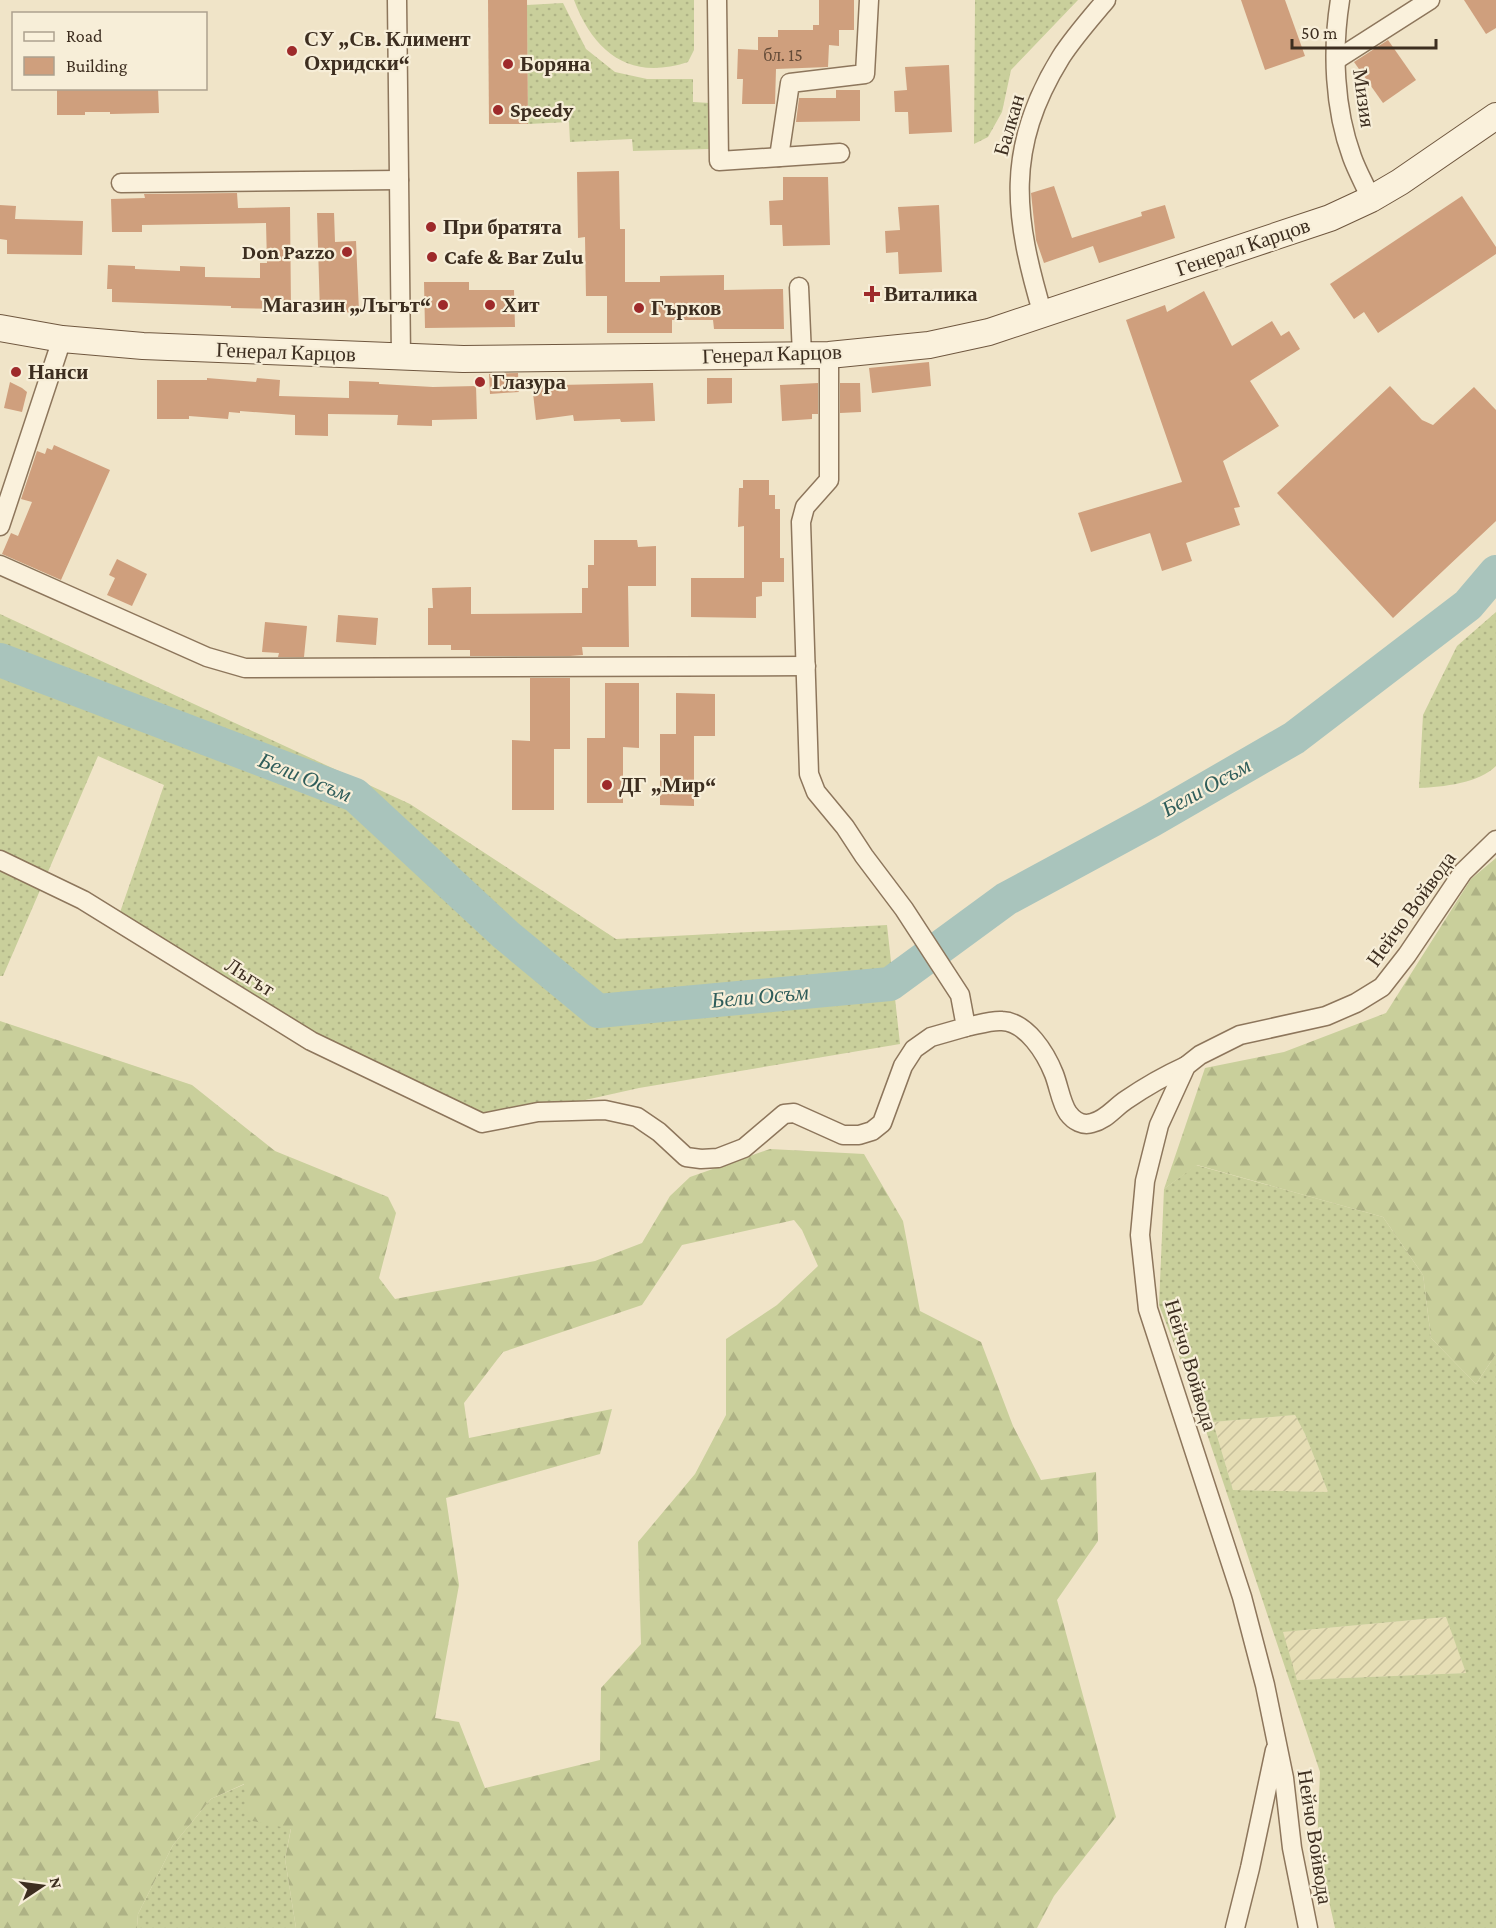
<svg xmlns="http://www.w3.org/2000/svg" width="1496" height="1928" viewBox="0 0 1496 1928" font-family="'Crimson Pro',serif">
<style>
.farmland{fill:url(#farmland-furrows)}
.grass{fill:url(#grass-dots);fill-rule:evenodd}
.forest{fill:url(#forest-firs);fill-rule:evenodd}
.lines{fill:none;stroke-linecap:round;stroke-linejoin:round}
.river{stroke:#a9c4bc;stroke-width:34}
.building{fill:#cf9f7d}
.minor-casing{stroke:#8d765c;stroke-width:21}
.secondary-casing{stroke:#6f573f;stroke-width:28}
.minor{stroke:#faf1dc;stroke-width:18}
.secondary{stroke:#faf1dc;stroke-width:26}
.poi-dot{fill:#9e2a2b;stroke:#f7eed8;stroke-width:2}
.labels{text-anchor:middle;dominant-baseline:central;stroke-width:4.5;stroke-linejoin:round;paint-order:stroke}
.number-label{font-size:18px;fill:#624a37}
.poi-label{font-size:21px;font-weight:bold;fill:#3d2e20;stroke:#f7eed8;text-anchor:start}
.street-label{font-size:21px;fill:#3d2e20;stroke:#f7eed8}
.water-label{font-size:22px;font-style:italic;fill:#2f5d5a;stroke:#f7eed8}
</style>
<defs>
<pattern id="farmland-furrows" width="10" height="10" patternUnits="userSpaceOnUse" patternTransform="scale(1.5)"><rect width="10" height="10" fill="#e6deb5"/><path d="M-1 1l2-2M0 10L10 0M9 11l2-2" fill="none" stroke="#c6bf9b"/></pattern>
<pattern id="grass-dots" width="8" height="8" patternUnits="userSpaceOnUse" patternTransform="scale(1.5)"><rect width="8" height="8" fill="#c9cf9b"/><path d="M2 2h.1M6 6h.1" fill="none" stroke="#aeb285" stroke-width="1.8" stroke-linecap="round"/></pattern>
<pattern id="forest-firs" width="22" height="20" patternUnits="userSpaceOnUse" patternTransform="scale(1.5)"><rect width="22" height="20" fill="#c9cf9b"/><path d="M5 1l3.5 6h-7zM16 11l3.5 6h-7z" fill="#aeb285"/></pattern>
</defs>
<rect width="100%" height="100%" fill="#f0e4c8"/>
<g class="farmland">
<path d="M 1295,1415 L 1305,1434 L 1328,1492 L 1233,1490 L 1213,1422 Z"/>
<path d="M 1447,1617 L 1466,1673 L 1297,1680 L 1282,1632 Z"/>
</g>
<g class="grass">
<path d="M 574,0 L 694,0 L 694,50 L 688,62 C 630,81 594,53 574,0 Z"/>
<path d="M 975,0 L 1078,0 L 1011,70 L 1002,112 L 988,137 L 974,144 Z"/>
<path d="M 563,3 L 586,49 L 615,72 L 647,79 L 693,79 L 693,102 L 710,103 L 709,149 L 633,151 L 632,139 L 570,142 L 569,122 L 528,124 L 527,5 Z"/>
<path d="M 1496,612 L 1496,766 C 1479,783 1443,787 1419,788 L 1423,715 L 1457,646 Z"/>
<path d="M 0,614 L 410,804 L 616,939 L 887,925 L 900,1044 L 639,1088 L 482,1123 L 311,1041 L 117,921 L 164,785 L 98,756 L 3,976 L 0,976 Z"/>
<path d="M 1196,1165 L 1383,1217 L 1423,1275 L 1431,1338 L 1476,1384 L 1496,1354 L 1496,1928 L 1335,1928 L 1317,1848 L 1320,1772 L 1193,1392 L 1159,1305 L 1164,1189 ZM 1295,1415 L 1305,1434 L 1328,1492 L 1233,1490 L 1213,1422 ZM 1446,1617 L 1466,1673 L 1297,1680 L 1283,1632 Z"/>
<path d="M 245,1784 L 291,1828 L 285,1859 L 296,1928 L 137,1928 L 138,1914 L 173,1845 L 211,1799 Z"/>
</g>
<g class="forest">
<path d="M 1496,858 L 1496,1354 L 1476,1384 L 1431,1338 L 1423,1275 L 1383,1217 L 1197,1165 L 1164,1189 L 1205,1068 L 1284,1052 L 1386,1013 L 1471,879 Z"/>
<path d="M 0,1021 L 192,1085 L 275,1151 L 388,1197 L 396,1213 L 379,1278 L 395,1299 L 595,1261 L 642,1243 L 670,1196 L 690,1177 L 770,1149 L 864,1154 L 903,1221 L 920,1311 L 981,1342 L 1013,1426 L 1041,1480 L 1096,1472 L 1098,1541 L 1057,1600 L 1116,1817 L 1054,1896 L 1037,1928 L 296,1928 L 285,1859 L 291,1829 L 248,1820 L 244,1784 L 211,1799 L 173,1845 L 138,1914 L 137,1928 L 0,1928 ZM 794,1220 L 802,1230 L 818,1266 L 777,1305 L 726,1339 L 726,1415 L 695,1474 L 638,1542 L 641,1644 L 601,1688 L 600,1760 L 485,1788 L 459,1722 L 435,1718 L 459,1585 L 446,1498 L 600,1454 L 612,1409 L 469,1438 L 464,1403 L 503,1352 L 642,1305 L 682,1245 Z"/>
</g>
<g class="lines">
<path class="river" d="M 0,660 L 355,795 L 506,935 L 598,1011 L 890,984 L 1006,899 L 1152,820 L 1294,738 L 1468,605 L 1496,572"/>
</g>
<g class="building">
<path d="M 488,0 L 527,0 L 528,124 L 489,124 Z"/>
<path d="M 819,0 L 854,0 L 854,30 L 839,30 L 839,46 L 829,45 L 828,67 L 776,69 L 775,104 L 742,104 L 743,79 L 737,79 L 738,49 L 758,50 L 758,37 L 778,37 L 778,30 L 813,30 L 813,25 L 819,25 Z"/>
<path d="M 1241,0 L 1285,0 L 1305,56 L 1265,70 Z"/>
<path d="M 1464,0 L 1496,0 L 1496,28 L 1486,34 Z"/>
<path d="M 1388,40 L 1416,80 L 1383,103 L 1354,62 Z"/>
<path d="M 949,65 L 952,132 L 909,134 L 908,112 L 895,112 L 894,91 L 907,90 L 905,67 Z"/>
<path d="M 57,88 L 158,88 L 159,113 L 110,114 L 110,112 L 85,112 L 85,115 L 57,115 Z"/>
<path d="M 836,90 L 860,90 L 860,121 L 796,122 L 799,98 L 836,98 Z"/>
<path d="M 619,171 L 620,229 L 625,229 L 625,282 L 660,282 L 660,276 L 724,275 L 724,290 L 783,289 L 784,329 L 714,329 L 713,320 L 672,320 L 672,333 L 607,333 L 607,296 L 586,296 L 585,237 L 578,238 L 577,172 Z"/>
<path d="M 783,177 L 828,177 L 830,245 L 783,246 L 782,225 L 770,225 L 769,201 L 783,200 Z"/>
<path d="M 1054,186 L 1072,238 L 1142,216 L 1141,212 L 1165,205 L 1175,238 L 1099,263 L 1093,246 L 1044,263 L 1036,240 L 1031,193 Z"/>
<path d="M 237,193 L 238,208 L 290,207 L 291,309 L 231,308 L 231,306 L 112,302 L 112,289 L 107,289 L 108,265 L 135,266 L 135,269 L 180,271 L 180,266 L 205,267 L 205,277 L 260,278 L 260,263 L 267,263 L 266,223 L 142,225 L 142,232 L 112,232 L 111,199 L 145,198 L 144,194 Z"/>
<path d="M 1462,196 L 1496,247 L 1496,254 L 1378,333 L 1364,312 L 1354,319 L 1330,284 Z"/>
<path d="M 0,205 L 16,206 L 15,219 L 83,221 L 82,255 L 7,254 L 7,240 L 0,239 Z"/>
<path d="M 939,205 L 942,272 L 899,274 L 898,252 L 886,253 L 885,231 L 900,230 L 898,207 Z"/>
<path d="M 317,213 L 334,213 L 335,242 L 356,241 L 359,312 L 320,313 Z"/>
<path d="M 424,282 L 469,282 L 469,290 L 514,290 L 515,327 L 425,328 Z"/>
<path d="M 1204,291 L 1232,346 L 1272,321 L 1281,336 L 1289,331 L 1300,349 L 1250,381 L 1279,426 L 1223,461 L 1240,507 L 1234,508 L 1240,525 L 1186,543 L 1192,561 L 1162,571 L 1150,533 L 1091,552 L 1078,513 L 1182,482 L 1126,320 L 1165,305 L 1167,312 Z"/>
<path d="M 929,362 L 931,386 L 872,393 L 869,368 Z"/>
<path d="M 518,373 L 519,392 L 490,394 L 489,374 Z"/>
<path d="M 207,378 L 256,382 L 257,378 L 280,380 L 279,396 L 349,398 L 349,381 L 379,382 L 379,384 L 433,387 L 476,386 L 477,419 L 432,420 L 432,426 L 397,425 L 398,415 L 328,414 L 328,436 L 295,435 L 295,415 L 240,411 L 240,413 L 229,412 L 228,419 L 189,416 L 189,419 L 157,419 L 157,380 L 207,380 Z"/>
<path d="M 707,378 L 732,378 L 732,403 L 707,404 Z"/>
<path d="M 10,382 L 22,388 L 27,392 L 22,412 L 4,408 Z"/>
<path d="M 558,382 L 559,385 L 653,383 L 655,421 L 621,422 L 620,419 L 574,421 L 573,415 L 536,420 L 532,384 Z"/>
<path d="M 818,383 L 818,414 L 812,414 L 812,419 L 782,421 L 780,385 Z"/>
<path d="M 840,383 L 860,383 L 861,412 L 840,413 Z"/>
<path d="M 1390,386 L 1422,420 L 1433,425 L 1474,387 L 1496,410 L 1496,521 L 1393,618 L 1277,493 Z"/>
<path d="M 54,445 L 110,470 L 61,580 L 2,554 L 11,533 L 18,536 L 32,502 L 21,499 L 37,451 L 45,454 L 47,448 L 52,450 Z"/>
<path d="M 743,480 L 769,480 L 769,495 L 775,495 L 775,509 L 780,509 L 780,558 L 784,558 L 784,582 L 762,582 L 762,596 L 756,597 L 756,618 L 691,617 L 691,578 L 744,578 L 744,526 L 738,527 L 739,488 L 743,488 Z"/>
<path d="M 594,540 L 637,540 L 638,547 L 656,546 L 656,586 L 628,586 L 629,647 L 582,647 L 583,655 L 570,656 L 470,656 L 470,650 L 451,650 L 451,645 L 428,645 L 428,608 L 433,608 L 432,588 L 471,587 L 471,614 L 582,613 L 582,588 L 588,588 L 588,565 L 594,565 Z"/>
<path d="M 117,559 L 147,574 L 132,606 L 107,595 L 115,578 L 109,575 Z"/>
<path d="M 338,615 L 378,618 L 376,645 L 336,642 Z"/>
<path d="M 265,622 L 307,626 L 304,657 L 278,657 L 279,653 L 262,652 Z"/>
<path d="M 530,678 L 570,678 L 570,749 L 554,749 L 554,810 L 512,810 L 512,740 L 530,741 Z"/>
<path d="M 605,683 L 639,683 L 639,748 L 623,747 L 623,803 L 587,803 L 587,738 L 605,738 Z"/>
<path d="M 676,693 L 715,694 L 715,736 L 694,736 L 694,806 L 660,805 L 660,734 L 676,734 Z"/>
</g>
<g class="lines">
<defs>
<g id="minor">
<path d="M 397,0 L 401,357"/>
<path d="M 717,0 L 719,161 L 840,153"/>
<path d="M 1340,0 C 1332,50 1334,108 1352,157 C 1357,171 1365,185 1371,199"/>
<path d="M 1336,60 L 1430,0"/>
<path d="M 779,157 L 790,83 L 865,74 L 869,0"/>
<path d="M 121,183 L 399,180"/>
<path d="M 799,287 L 802,355"/>
<path d="M 1043,315 C 1014,217 1004,149 1061,57 C 1074,37 1090,19 1106,0"/>
<path d="M 0,526 L 62,339"/>
<path d="M 0,565 L 207,657 L 245,668 L 806,666"/>
<path d="M 0,860 L 83,900 L 311,1041 L 482,1123 L 538,1112 L 605,1110 L 637,1117 L 659,1132 L 686,1157 L 701,1159 L 718,1158 L 744,1148 L 784,1114 L 794,1113 L 843,1135 L 859,1135 L 872,1131 L 882,1123 L 903,1066 L 914,1049 L 931,1037 L 966,1027 L 960,995 L 904,909 L 864,856 L 845,827 L 816,792 L 809,774 L 801,522 L 805,507 L 829,480 L 829,355"/>
<path d="M 966,1027 C 977,1025 991,1020 1002,1021 C 1027,1022 1046,1054 1054,1074 C 1059,1087 1061,1103 1068,1113 C 1074,1121 1083,1126 1092,1123 C 1106,1120 1114,1108 1126,1100 C 1145,1087 1164,1076 1186,1066"/>
<path d="M 1235,1928 L 1250,1868 L 1275,1750"/>
<path d="M 1308,1928 L 1292,1848 L 1284,1778 L 1265,1685 L 1242,1597 L 1148,1309 L 1140,1235 L 1145,1181 L 1159,1125 L 1186,1066 L 1200,1055 L 1240,1035 L 1326,1016 L 1356,1003 L 1382,987 L 1407,955 L 1463,872 L 1496,840"/>
</g>
<path id="secondary" d="M 0,328 L 62,339 L 143,346 L 463,359 L 829,355 L 929,345 L 989,332 L 1330,218 L 1371,199 L 1400,182 L 1496,116"/>
</defs>
<use href="#minor" class="minor-casing"/>
<use href="#secondary" class="secondary-casing"/>
<use href="#minor" class="minor"/>
<use href="#secondary" class="secondary"/>
</g>
<g class="poi-dot">
<circle cx="292" cy="51" r="6"/>
<circle cx="508" cy="64" r="6"/>
<circle cx="498" cy="110" r="6"/>
<circle cx="431" cy="227" r="6"/>
<circle cx="347" cy="252" r="6"/>
<circle cx="432" cy="257" r="6"/>
<path d="M869 285h6v6h6v6h-6v6h-6v-6h-6v-6h6z"/>
<circle cx="443" cy="305" r="6"/>
<circle cx="490" cy="305" r="6"/>
<circle cx="639" cy="308" r="6"/>
<circle cx="16" cy="372" r="6"/>
<circle cx="480" cy="382" r="6"/>
<circle cx="607" cy="785" r="6"/>
</g>
<g class="labels">
<g class="number-label">
<text x="783" y="55">бл. 15</text>
</g>
<g class="poi-label">
<text x="304" y="39">СУ „Св. Климент<tspan x="304" dy="24">Охридски“</tspan></text>
<text x="520" y="64">Боряна</text>
<text x="510" y="110">Speedy</text>
<text x="443" y="227">При братята</text>
<text x="335" y="252" text-anchor="end">Don Pazzo</text>
<text x="444" y="257">Cafe &amp; Bar Zulu</text>
<text x="884" y="294">Виталика</text>
<text x="431" y="305" text-anchor="end">Магазин „Лъгът“</text>
<text x="502" y="305">Хит</text>
<text x="651" y="308">Гърков</text>
<text x="28" y="372">Нанси</text>
<text x="492" y="382">Глазура</text>
<text x="619" y="785">ДГ „Мир“</text>
</g>
<g class="street-label">
<text transform="translate(1364 98) rotate(82)">Мизия</text>
<text transform="translate(1009 125) rotate(-74)">Балкан</text>
<text transform="translate(1243 247) rotate(-19)">Генерал Карцов</text>
<text transform="translate(286 352) rotate(2)">Генерал Карцов</text>
<text transform="translate(772 354) rotate(-2)">Генерал Карцов</text>
<text transform="translate(1411 909) rotate(-54)">Нейчо Войвода</text>
<text transform="translate(250 977) rotate(32)">Лъгът</text>
<text transform="translate(1191 1365) rotate(73)">Нейчо Войвода</text>
<text transform="translate(1315 1837) rotate(81)">Нейчо Войвода</text>
</g>
<g class="water-label">
<text transform="translate(305 777) rotate(22)">Бели Осъм</text>
<text transform="translate(1206 787) rotate(-29)">Бели Осъм</text>
<text transform="translate(760 996) rotate(-5)">Бели Осъм</text>
</g>
</g>
<rect x="12" y="12" width="195" height="78" fill="#f7eed8" stroke="#ada18e" stroke-width="1.5"/>
<rect x="24" y="32" width="30" height="9" fill="#faf1dc" stroke="#ada18e" stroke-width="1.5"/>
<text x="66" y="42" font-size="18" fill="#3d2e20">Road</text>
<rect x="24" y="57" width="30" height="18" fill="#cf9f7d" stroke="#ada18e" stroke-width="1.5"/>
<text x="66" y="72" font-size="18" fill="#3d2e20">Building</text>
<g transform="translate(42 1886) rotate(77)" stroke="#f7eed8" stroke-width="4.5" paint-order="stroke">
<path d="M0-4.5L10 22L0 15L-10 22Z" fill="#3d2e20"/>
<text y="-9" font-size="16" font-weight="bold" text-anchor="middle" fill="#3d2e20">N</text>
</g>
<path d="M1292 39v9h144v-9" fill="none" stroke="#3d2e20" stroke-width="3"/>
<text x="1301" y="39" font-size="18" fill="#3d2e20" stroke="#f7eed8" stroke-width="4.5" paint-order="stroke">50 m</text>
</svg>
